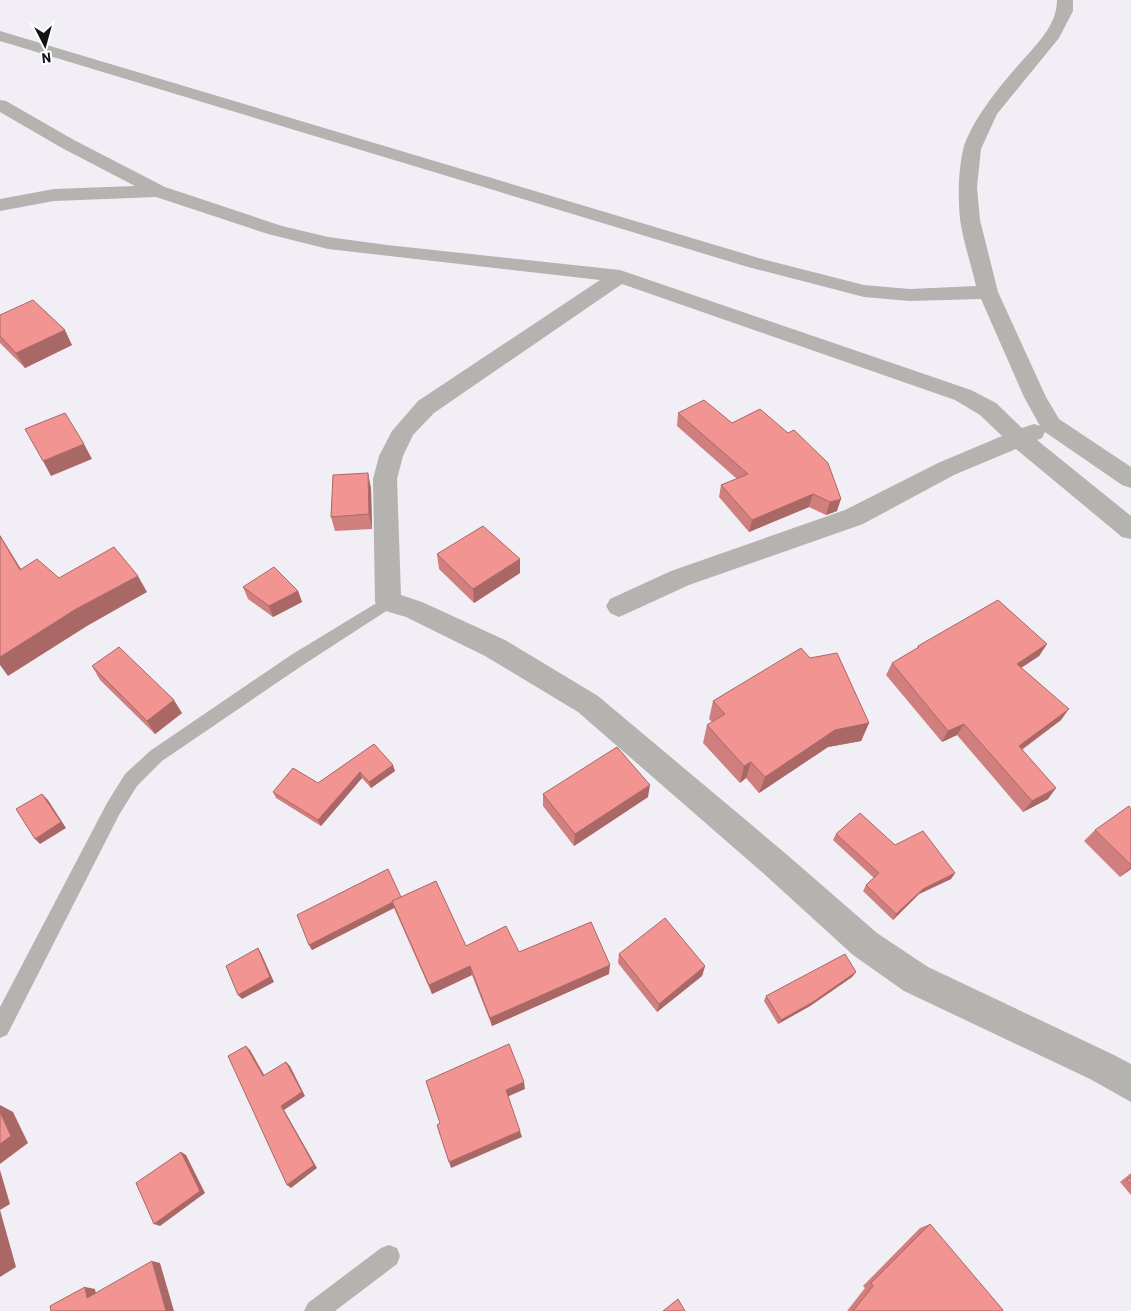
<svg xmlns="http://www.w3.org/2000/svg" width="1131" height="1311" viewBox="0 0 1131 1311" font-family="Barlow,sans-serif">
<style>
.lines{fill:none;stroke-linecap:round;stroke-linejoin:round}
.service{fill:#b5b3b0;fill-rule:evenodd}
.minor{fill:#b5b3b0;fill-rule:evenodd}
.wall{fill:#d07f7e}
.shaded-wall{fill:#a96866}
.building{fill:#f29492;stroke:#a96866}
</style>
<rect width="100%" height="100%" fill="#f1eef6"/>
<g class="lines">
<g class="service">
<path d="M 388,596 L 394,598 L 396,602 L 394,606 L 303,665 L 162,761 L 137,786 L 119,815 L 7,1035 L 0,1038 L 0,1007 L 107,803 L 125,774 L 150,751 L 291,655 Z"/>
<path d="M 389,1245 L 397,1248 L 400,1256 L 397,1264 L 335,1311 L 304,1311 L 308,1303 L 381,1248 Z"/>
</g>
<path class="minor" d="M 1057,0 L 1073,0 L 1073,11 L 1059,38 L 997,114 L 981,149 L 977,187 L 980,220 L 998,292 L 1046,397 L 1059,419 L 1131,467 L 1131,488 L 1122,485 L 1045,432 L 1042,438 L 1037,440 L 1131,516 L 1131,539 L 1122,537 L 1016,449 L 954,475 L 863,524 L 689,585 L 628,613 L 619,617 L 610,613 L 606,606 L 610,599 L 671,571 L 845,510 L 938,463 L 1002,436 L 980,415 L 955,400 L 622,284 L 434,413 L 413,435 L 403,456 L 397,479 L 401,595 L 422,602 L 505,640 L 598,696 L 785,853 L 877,933 L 928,967 L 1114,1055 L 1131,1064 L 1131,1102 L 1090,1079 L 904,991 L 853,955 L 763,873 L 578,712 L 485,656 L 406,617 L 379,609 L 375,602 L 373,479 L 379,456 L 392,431 L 418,401 L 600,280 L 328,249 L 268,234 L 156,197 L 54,201 L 0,211 L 0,199 L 54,189 L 135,186 L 62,148 L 0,112 L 0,100 L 6,101 L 74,140 L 165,187 L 282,226 L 328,237 L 387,245 L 620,270 L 971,390 L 996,403 L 1022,428 L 1034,424 L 1040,426 L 1024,397 L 981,299 L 910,301 L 864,297 L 748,267 L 0,41 L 0,31 L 762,259 L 864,285 L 910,289 L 976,286 C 971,264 963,241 960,219 C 958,197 958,172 963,150 C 970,122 1002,83 1022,61 C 1037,44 1057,25 1057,0 Z"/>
</g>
<g class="wall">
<path d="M 0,315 L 72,345 L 25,368 L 0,343 Z"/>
<path d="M 678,413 L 788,433 L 837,511 L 826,515 L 809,507 L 749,532 L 719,497 L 721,485 L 737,479 L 677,426 Z"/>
<path d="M 371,488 L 372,529 L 335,531 L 331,517 Z"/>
<path d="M 437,554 L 520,559 L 520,573 L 474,603 L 439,569 Z"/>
<path d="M 243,587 L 298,591 L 302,602 L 273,617 L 248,599 Z"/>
<path d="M 1047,644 L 1039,656 L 1021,668 L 1061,720 L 1022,750 L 1048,799 L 1023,812 L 957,735 L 942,742 L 886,675 L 892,663 L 916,649 L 918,646 Z"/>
<path d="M 92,666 L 182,713 L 155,734 L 100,680 Z"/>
<path d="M 713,701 L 869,723 L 861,741 L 828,747 L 759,793 L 746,778 L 740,783 L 703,743 L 707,725 L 712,722 L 709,719 Z"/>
<path d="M 374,744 L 395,771 L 371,788 L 362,778 L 321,826 L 276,798 L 273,792 L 318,783 Z"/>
<path d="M 543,794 L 648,797 L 574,846 L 543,806 Z"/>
<path d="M 1131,809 L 1131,869 L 1120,877 L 1084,841 L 1095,830 Z"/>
<path d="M 836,834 L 895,845 L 955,873 L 951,879 L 919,894 L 893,920 L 863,891 L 866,885 L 874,878 L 833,840 Z"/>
<path d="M 401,897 L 466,946 L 519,952 L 609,974 L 492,1026 L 472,975 L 432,994 L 394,908 L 312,950 L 309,945 Z"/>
<path d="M 619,954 L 705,966 L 702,976 L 657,1012 L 618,963 Z"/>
<path d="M 856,972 L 852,977 L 810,1006 L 778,1024 L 764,1001 L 766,996 Z"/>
<path d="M 1131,1173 L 1131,1195 L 1120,1182 Z"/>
<path d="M 930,1224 L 1002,1311 L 847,1311 L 865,1288 L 863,1286 L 920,1228 Z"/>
</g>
<g class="shaded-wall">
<path d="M 65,330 L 72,345 L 25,368 L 16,353 Z"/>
<path d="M 84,444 L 92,459 L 51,476 L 43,461 Z"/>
<path d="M 368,473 L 371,488 L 372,529 L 369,514 Z"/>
<path d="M 813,494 L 809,507 L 749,532 L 752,520 Z"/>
<path d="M 841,499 L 837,511 L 826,515 L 830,502 Z"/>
<path d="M 0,535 L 32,587 L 20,570 L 0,536 Z"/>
<path d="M 520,559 L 520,573 L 474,603 L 473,589 Z"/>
<path d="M 138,576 L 147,592 L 87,626 L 8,676 L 0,665 L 0,657 L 76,609 Z"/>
<path d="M 298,591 L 302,602 L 273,617 L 269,606 Z"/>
<path d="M 1047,644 L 1039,656 L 1009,676 L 1017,664 Z"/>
<path d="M 174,700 L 182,713 L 155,734 L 147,721 Z"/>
<path d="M 1069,709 L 1061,720 L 1011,757 L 1019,746 Z"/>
<path d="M 869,723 L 861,741 L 828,747 L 759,793 L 765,777 L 835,730 Z"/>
<path d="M 964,724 L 957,735 L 942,742 L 948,731 Z"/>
<path d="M 751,762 L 746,778 L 740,783 L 744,766 Z"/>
<path d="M 393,765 L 395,771 L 371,788 L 369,782 Z"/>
<path d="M 360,772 L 362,778 L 321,826 L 318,820 Z"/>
<path d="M 650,785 L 648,797 L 574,846 L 575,834 Z"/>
<path d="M 1056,788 L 1048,799 L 1023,812 L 1032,801 Z"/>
<path d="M 42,794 L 48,800 L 66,828 L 40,844 L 35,839 Z"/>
<path d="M 1131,867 L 1131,869 L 1120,877 Z"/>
<path d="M 955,873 L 951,879 L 919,894 L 893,920 L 896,914 L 923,889 Z"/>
<path d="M 393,902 L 394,908 L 312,950 L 309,945 Z"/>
<path d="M 258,948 L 261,953 L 274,982 L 242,999 L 238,995 Z"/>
<path d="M 610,965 L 609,974 L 492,1026 L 490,1018 Z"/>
<path d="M 470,966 L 472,975 L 432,994 L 429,985 Z"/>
<path d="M 705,966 L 702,976 L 657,1012 L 659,1004 Z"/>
<path d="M 856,972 L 852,977 L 810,1006 L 778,1024 L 781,1020 Z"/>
<path d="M 246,1046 L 250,1050 L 267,1080 L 263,1076 Z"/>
<path d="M 286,1062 L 290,1066 L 305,1096 L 284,1110 L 317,1168 L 291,1188 L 287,1185 L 281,1106 Z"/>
<path d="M 524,1082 L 525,1089 L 507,1097 L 506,1090 Z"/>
<path d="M 0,1105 L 13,1112 L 28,1143 L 0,1164 Z"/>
<path d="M 520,1131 L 522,1137 L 451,1168 L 449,1162 Z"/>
<path d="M 181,1152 L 186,1155 L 205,1193 L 160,1226 L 154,1224 Z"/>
<path d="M 0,1170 L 10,1204 L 0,1210 L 16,1267 L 0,1277 Z"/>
<path d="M 152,1261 L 160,1263 L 174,1311 L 166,1311 Z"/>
<path d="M 85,1287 L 95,1289 L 97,1299 L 87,1298 Z"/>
</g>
<g class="building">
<path d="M 33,300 L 65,330 L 16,353 L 0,336 L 0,315 Z"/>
<path d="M 704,400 L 732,423 L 760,409 L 788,433 L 794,430 L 828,463 L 841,499 L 830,502 L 813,494 L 752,520 L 721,485 L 748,474 L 678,413 Z"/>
<path d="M 65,413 L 84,444 L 43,461 L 25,429 Z"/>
<path d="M 368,473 L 369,514 L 331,517 L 333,475 Z"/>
<path d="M 483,526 L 520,559 L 473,589 L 437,554 Z"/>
<path d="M 0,536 L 20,570 L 37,559 L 59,578 L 114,547 L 138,576 L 76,609 L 0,657 Z"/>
<path d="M 274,567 L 298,591 L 269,606 L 243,587 Z"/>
<path d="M 998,600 L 1047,644 L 1017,664 L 1069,709 L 1019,746 L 1056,788 L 1032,801 L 964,724 L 948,731 L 892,663 L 919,647 L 918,646 Z"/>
<path d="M 119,647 L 174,700 L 147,721 L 92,666 Z"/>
<path d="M 801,648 L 810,658 L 837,653 L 869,723 L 835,730 L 765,777 L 751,762 L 744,766 L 707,725 L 725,714 L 713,701 Z"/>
<path d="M 374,744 L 393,765 L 369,782 L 360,772 L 318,820 L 273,792 L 293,768 L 318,783 Z"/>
<path d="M 617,747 L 650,785 L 575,834 L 543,794 Z"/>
<path d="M 42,794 L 61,822 L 35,839 L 16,809 Z"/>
<path d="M 1129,806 L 1131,809 L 1131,865 L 1095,830 Z"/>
<path d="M 860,813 L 895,845 L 923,831 L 955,873 L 923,889 L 896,914 L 866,885 L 879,873 L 836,834 Z"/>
<path d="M 388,869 L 401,897 L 392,901 L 393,902 L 309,945 L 297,915 Z"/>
<path d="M 436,881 L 466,946 L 506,926 L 519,952 L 591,922 L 610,965 L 490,1018 L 470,966 L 429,985 L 392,901 Z"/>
<path d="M 665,918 L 705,966 L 659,1004 L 619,954 Z"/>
<path d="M 258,948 L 270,977 L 238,995 L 226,966 Z"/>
<path d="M 845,954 L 856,972 L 813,1002 L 781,1020 L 766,996 Z"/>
<path d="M 509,1044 L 524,1082 L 506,1090 L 520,1131 L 449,1162 L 437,1125 L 440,1123 L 426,1081 Z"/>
<path d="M 246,1046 L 263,1076 L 286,1062 L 302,1092 L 281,1106 L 314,1165 L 287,1185 L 228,1056 Z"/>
<path d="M 0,1112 L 11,1136 L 0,1144 Z"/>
<path d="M 181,1152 L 200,1191 L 154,1224 L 136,1183 Z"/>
<path d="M 1131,1177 L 1131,1184 L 1127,1180 Z"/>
<path d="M 930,1224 L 1003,1310 L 1002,1311 L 853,1311 L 873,1286 L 871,1283 Z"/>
<path d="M 152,1261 L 166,1311 L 51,1311 L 50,1306 L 85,1287 L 87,1298 Z"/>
<path d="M 678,1299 L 685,1311 L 663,1311 Z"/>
</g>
<g transform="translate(45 45) rotate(174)" stroke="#ffffff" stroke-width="4" paint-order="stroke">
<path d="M0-4L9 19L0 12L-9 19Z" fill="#131214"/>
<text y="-8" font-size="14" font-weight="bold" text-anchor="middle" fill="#131214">N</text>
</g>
</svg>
